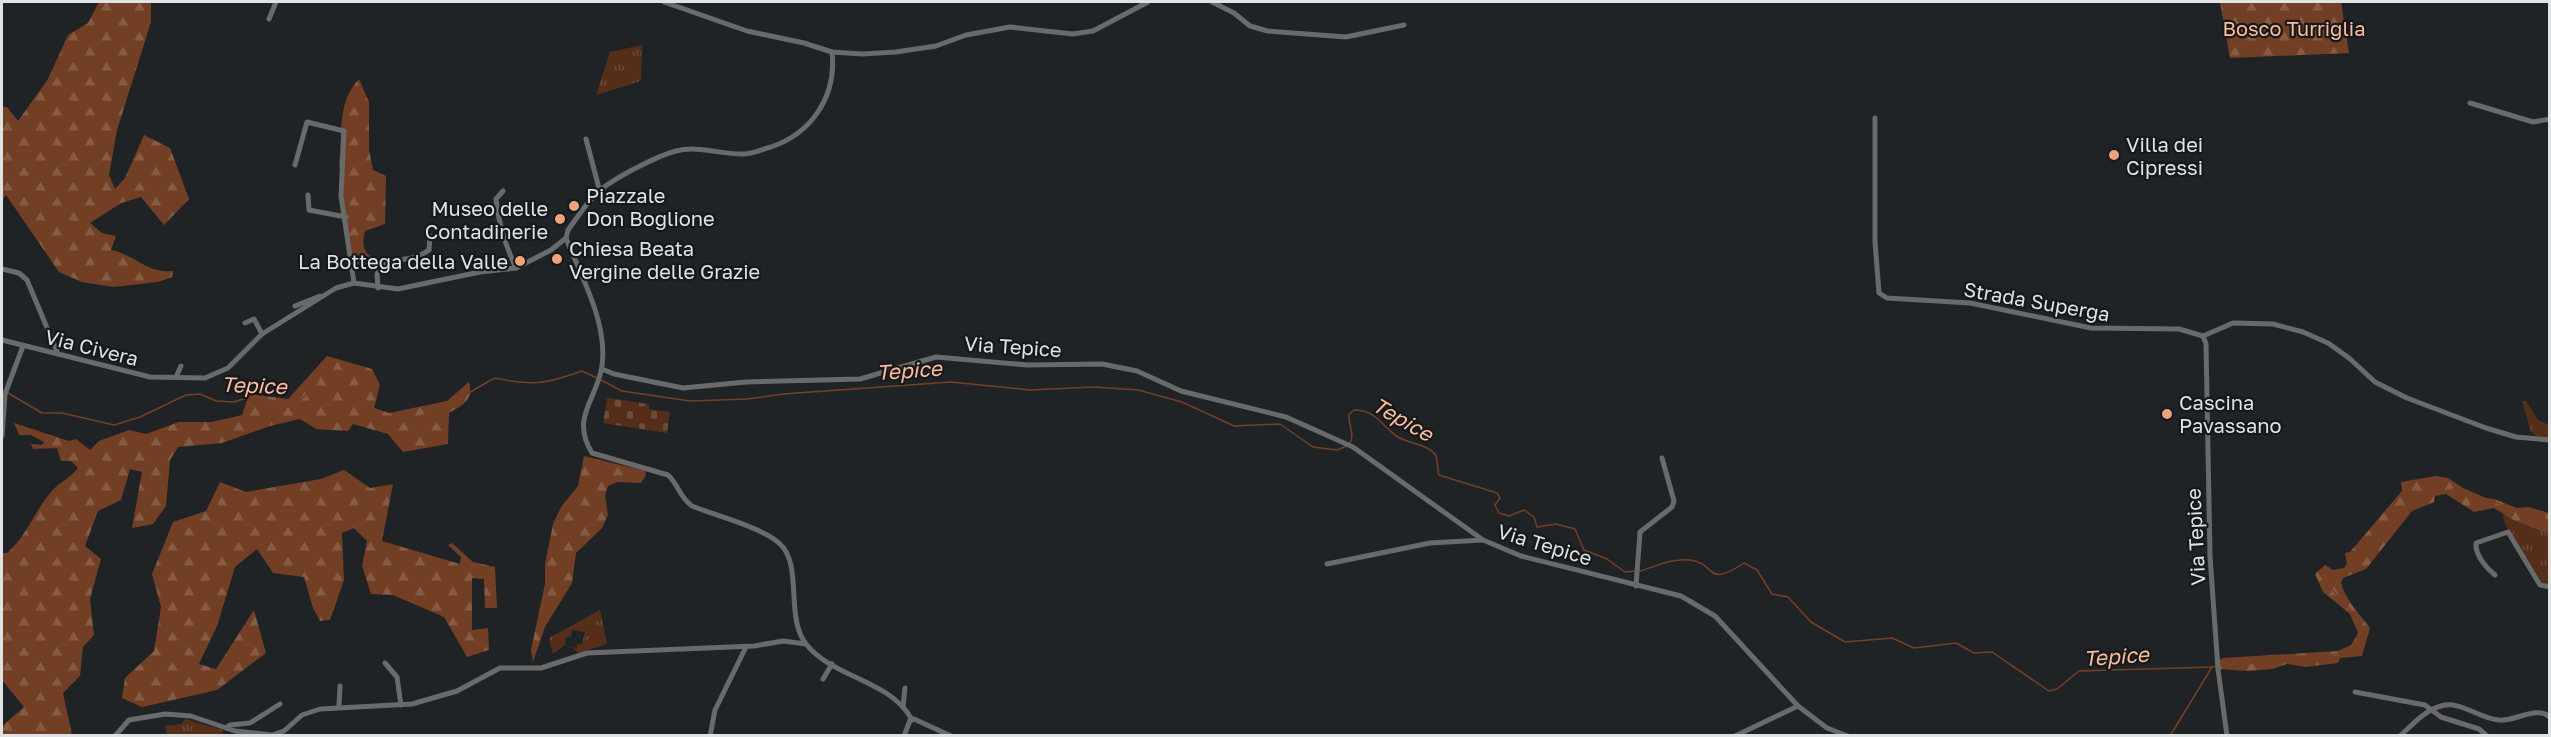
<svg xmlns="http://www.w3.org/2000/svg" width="2551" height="737" viewBox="0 0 2551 737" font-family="'Golos Text',sans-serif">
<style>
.grass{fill:url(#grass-tufts)}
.forest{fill:url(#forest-firs)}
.cemetery{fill:url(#cemetery-stones)}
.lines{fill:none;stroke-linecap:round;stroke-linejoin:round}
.stream{stroke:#734026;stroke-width:1.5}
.minor{stroke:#686a6c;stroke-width:5}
.poi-dot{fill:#f1a27b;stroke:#16191c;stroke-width:2}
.labels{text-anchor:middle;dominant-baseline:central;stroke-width:4.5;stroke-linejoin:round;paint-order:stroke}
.park-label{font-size:20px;fill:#ffbc9c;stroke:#16191c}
.poi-label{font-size:20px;fill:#e0e3e5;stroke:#16191c;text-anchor:start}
.street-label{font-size:20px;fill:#e0e3e5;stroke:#16191c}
.water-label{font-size:21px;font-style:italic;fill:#ffbc9c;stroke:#16191c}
</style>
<defs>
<pattern id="grass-tufts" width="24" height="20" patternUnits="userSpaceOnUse" patternTransform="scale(1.5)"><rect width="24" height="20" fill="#552e1a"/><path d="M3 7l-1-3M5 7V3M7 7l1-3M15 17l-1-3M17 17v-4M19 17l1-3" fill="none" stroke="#6d4c3b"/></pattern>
<pattern id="forest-firs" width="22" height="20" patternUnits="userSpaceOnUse" patternTransform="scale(1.5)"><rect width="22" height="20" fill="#723f25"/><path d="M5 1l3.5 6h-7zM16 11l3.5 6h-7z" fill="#865b44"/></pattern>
<pattern id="cemetery-stones" width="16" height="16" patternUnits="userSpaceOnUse" patternTransform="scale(1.5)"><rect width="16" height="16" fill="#552e1a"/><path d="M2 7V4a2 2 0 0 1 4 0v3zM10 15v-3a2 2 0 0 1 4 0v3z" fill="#6d4c3b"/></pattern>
</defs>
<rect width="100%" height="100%" fill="#202326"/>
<g class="grass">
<path d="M 642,45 L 641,81 L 596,95 L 610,52 Z"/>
<path d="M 2522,401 L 2526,401 L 2538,420 L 2549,425 L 2549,439 L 2540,438 L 2531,432 Z"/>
<path d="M 2502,511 L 2515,521 L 2549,534 L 2549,586 L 2542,583 L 2505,524 Z"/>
<path d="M 600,610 L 607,644 L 579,653 L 571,647 L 577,648 L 577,644 L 582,644 L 585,632 L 572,630 L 571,637 L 566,637 L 565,645 L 553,654 L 549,638 Z"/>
<path d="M 185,719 L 223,730 L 222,735 L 167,735 L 165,726 L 182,724 Z"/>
</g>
<g class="forest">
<path d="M 99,2 L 151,2 L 151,22 L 117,130 L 109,175 L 115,189 L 125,178 L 144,135 L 170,148 L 189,199 L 164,225 L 141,197 L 121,203 L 90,223 L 102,233 L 116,236 L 111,250 C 136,255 147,274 173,271 L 172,277 L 158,282 L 113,287 L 82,282 L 59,272 L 6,195 L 2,201 L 2,107 L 7,107 L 18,121 L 48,79 L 68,35 L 88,23 Z"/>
<path d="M 2220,2 L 2341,2 L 2349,53 L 2230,58 Z"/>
<path d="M 359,79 L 369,102 L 369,150 L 373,170 L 386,176 L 385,224 L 365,231 C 362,242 362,254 375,258 L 376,265 L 362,267 L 351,259 L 342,196 L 343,173 L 339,166 C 343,136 336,103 359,79 Z"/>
<path d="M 327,356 L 372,369 L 380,385 L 374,408 L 389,413 L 447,401 L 469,382 C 474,400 463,405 449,413 L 448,444 L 403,452 L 388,434 L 353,424 L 348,431 L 316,429 L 300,419 L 270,426 L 222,443 L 178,447 L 170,460 L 166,506 L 153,524 L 132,528 L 142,472 L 130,469 L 121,500 L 98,511 L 85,546 L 101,559 L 90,599 L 94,635 L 83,647 L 80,676 L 63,693 L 72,735 L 2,735 L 2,726 L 24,707 L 2,680 L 2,553 L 7,553 C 26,537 34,512 51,492 C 59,482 71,478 78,468 L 71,461 L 61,461 L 57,448 L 33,449 L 31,444 L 42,445 L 44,442 L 31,435 L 19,435 L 14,423 L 69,441 L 76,439 L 90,450 L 99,441 L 129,430 L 146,434 L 179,422 L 212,422 L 242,415 L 249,394 L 288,399 Z"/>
<path d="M 584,456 L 645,471 L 646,475 L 641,483 L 617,482 L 608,486 L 605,495 L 608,515 L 602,528 L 576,553 L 572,583 L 545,627 L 533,662 L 531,650 L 545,584 L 545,564 L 553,524 L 561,507 L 578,486 Z"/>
<path d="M 344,470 L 370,488 L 393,484 L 382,541 L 460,564 L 461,557 L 448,545 L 452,543 L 473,562 L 495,567 L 497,608 L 485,608 L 484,579 L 472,578 L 472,630 L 488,628 L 489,650 L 467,657 L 444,617 L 393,595 L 371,594 L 362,566 L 367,541 L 354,528 L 342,533 L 344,580 L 330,620 L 320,621 L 313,608 L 304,577 L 273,573 L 257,549 L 235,567 L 217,626 L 199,664 L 216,669 L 254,610 L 266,653 L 217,690 L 142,707 L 122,698 L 125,678 L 154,651 L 161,607 L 152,574 L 173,522 L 206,511 L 220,482 L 246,492 L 321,479 Z"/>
<path d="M 2436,476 L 2448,478 L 2463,488 L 2486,498 L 2494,499 L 2517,508 L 2529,507 L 2549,513 L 2549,534 L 2515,521 L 2494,508 L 2474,512 L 2446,494 L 2435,496 L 2434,502 L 2412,511 L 2366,569 L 2343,578 L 2341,583 C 2345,599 2360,615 2370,628 L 2362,656 L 2340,658 L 2338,663 L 2306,667 L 2287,664 L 2272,669 L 2248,671 L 2218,669 L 2218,661 L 2223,658 L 2338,651 L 2351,645 L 2358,633 L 2350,614 L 2323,592 L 2315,574 L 2325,565 L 2333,570 L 2344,568 L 2347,564 L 2345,553 L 2350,552 L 2402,491 L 2401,482 Z"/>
</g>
<path class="cemetery" d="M 607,398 L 649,404 L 649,409 L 670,412 L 667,433 L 603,423 Z"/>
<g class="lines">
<g class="stream">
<path d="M 601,380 L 622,391 L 690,401 L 747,399 L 783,394 L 951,382 L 1030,390 L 1094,387 L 1138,390 L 1182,402 L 1234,426 L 1280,424 L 1313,447 L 1337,450 L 1347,446"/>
<path d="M 8,393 L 42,413 L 62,413 L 114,425 L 140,417 L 186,395 L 200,394 L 216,401 L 234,402 L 250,397 L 288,403 L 298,402 L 310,391 L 320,376 L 337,370 L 361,378 L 369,415 C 423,430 451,401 495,378 C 533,386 546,384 582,371 L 597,378"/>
<path d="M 1350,443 C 1355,433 1348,425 1349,414 L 1354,410 C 1377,410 1382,427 1398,437 C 1409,444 1429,444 1436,456 C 1438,461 1437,469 1439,475 L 1497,493 L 1500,498 L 1495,505 L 1499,513 L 1509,516 L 1524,510 L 1534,517 L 1537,527 L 1556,524 L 1575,529 L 1584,550 L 1607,559 L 1625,572 L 1636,571"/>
<path d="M 1640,571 C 1657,566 1672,558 1690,560 C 1717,563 1705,589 1744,563 L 1757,570 L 1772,594 L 1788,597 L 1811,622 L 1845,642 L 1892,638 L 1914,648 L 1956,643 L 1974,653 L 1992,652 L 2049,691 L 2057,689 L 2079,671 L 2212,667 L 2357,652 L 2364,643 L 2357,619 L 2330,587 L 2327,579 L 2351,571 L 2406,507 L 2429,494 L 2455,489 L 2550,521"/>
<path d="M 2170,736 L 2212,667"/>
</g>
<g class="minor">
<path d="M 664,2 L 747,31 L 804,43 L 832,52 L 862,54 L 896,52 L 936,46 L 966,35 L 1010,27 L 1073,34 L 1093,31 L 1148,2"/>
<path d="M 1212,2 L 1234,13 L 1250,26 L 1268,31 L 1346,37 L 1404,25"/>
<path d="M 269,19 L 276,2"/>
<path d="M 832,52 C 837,96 812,133 771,147 C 762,149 753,154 744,154 C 722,155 699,145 676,151 C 657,156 623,174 607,185 C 591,196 579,215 568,230 L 566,238 C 581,276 608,323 602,366 C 597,400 570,417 592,453 L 668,475 C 678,484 680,498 692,506 C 716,516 762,527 780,544 C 803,565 785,618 806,644 C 833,678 888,679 911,718 L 904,736"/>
<path d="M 2470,103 L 2533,122 L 2550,119"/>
<path d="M 1875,118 L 1875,242 L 1879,293 L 1887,298 L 1970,303 L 2091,328 L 2179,329 L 2203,336 L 2233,323 L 2273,324 L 2303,332 L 2328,343 L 2349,358 L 2375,382 L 2407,398 L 2486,428 L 2516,437 L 2550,440"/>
<path d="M 586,139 L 600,192"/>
<path d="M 295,165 L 307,122 L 344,131 L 341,196 L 354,283"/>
<path d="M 503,191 L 496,199 C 499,225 505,244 516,268"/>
<path d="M 308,195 L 309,210 L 346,217"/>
<path d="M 2,269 L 19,273 L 27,280 L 58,354"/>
<path d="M 378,288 L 377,274 L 383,264 C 398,258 415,261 429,250 L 430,236"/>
<path d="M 295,306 L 320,296"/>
<path d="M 245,323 L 254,319 L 262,334"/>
<path d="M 2203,336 L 2206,344 L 2210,556 L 2218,669 L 2227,736"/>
<path d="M 2,340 L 150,377 L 205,378 L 228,368 L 262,334 L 336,288 L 354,283 L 398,289 L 480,272 L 516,268 L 551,250 L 566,238"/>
<path d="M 602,369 L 614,374 L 683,388 L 746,382 L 860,379 L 936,357 L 1027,365 L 1102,364 L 1137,371 L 1181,391 L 1286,417 L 1353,447 L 1483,540 L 1521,556 L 1681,596 L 1715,616 L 1798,706 L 1827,728 L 1848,736"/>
<path d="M 176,377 L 181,366"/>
<path d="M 2,436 L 5,394 L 23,346"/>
<path d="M 1327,564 L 1430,543 L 1483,540"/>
<path d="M 2495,575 C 2486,568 2475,555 2476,543 L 2508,532 L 2540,585 L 2550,587"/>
<path d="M 1636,586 L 1640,532 L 1672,507 L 1674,501 L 1662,458"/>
<path d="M 385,663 L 397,677 L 401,705"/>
<path d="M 823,679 L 832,664"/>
<path d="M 2355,692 L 2425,705 L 2441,717 L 2479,729 L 2487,736"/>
<path d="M 339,706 L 340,686"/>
<path d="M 903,707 L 905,688"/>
<path d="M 910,721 L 914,719 L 951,736"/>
<path d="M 226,728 L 230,725 L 250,723 L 280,704"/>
<path d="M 115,736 L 129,720 L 165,714 L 191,716 L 235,731 L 272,735 L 284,731 L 302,715 L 320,709 L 412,704 L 457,691 L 500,668 L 541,668 L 587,653 L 754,646 L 783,641 L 806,644"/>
<path d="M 710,736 L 715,710 L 746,647"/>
<path d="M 1735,736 L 1798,706"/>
<path d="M 2400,736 C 2412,725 2425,710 2441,706 C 2460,700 2480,719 2499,720 C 2513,722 2537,706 2548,716"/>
</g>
</g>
<g class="poi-dot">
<circle cx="2114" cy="155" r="6"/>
<circle cx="574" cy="206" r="6"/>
<circle cx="560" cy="219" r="6"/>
<circle cx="557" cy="259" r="6"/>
<circle cx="520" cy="261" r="6"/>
<circle cx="2167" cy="414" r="6"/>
</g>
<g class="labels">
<g class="park-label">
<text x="2294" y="28">Bosco Turriglia</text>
</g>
<g class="poi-label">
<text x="2126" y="144">Villa dei<tspan x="2126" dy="23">Cipressi</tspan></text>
<text x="586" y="195">Piazzale<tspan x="586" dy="23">Don Boglione</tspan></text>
<text x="548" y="208" text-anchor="end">Museo delle<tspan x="548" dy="23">Contadinerie</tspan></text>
<text x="569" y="248">Chiesa Beata<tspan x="569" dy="23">Vergine delle Grazie</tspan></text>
<text x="508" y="261" text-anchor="end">La Bottega della Valle</text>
<text x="2179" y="402">Cascina<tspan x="2179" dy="23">Pavassano</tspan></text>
</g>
<g class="street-label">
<text transform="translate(2037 301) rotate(10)">Strada Superga</text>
<text transform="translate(1013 346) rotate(4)">Via Tepice</text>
<text transform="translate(92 347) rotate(14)">Via Civera</text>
<text transform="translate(2195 537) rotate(-93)">Via Tepice</text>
<text transform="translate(1545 544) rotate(17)">Via Tepice</text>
</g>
<g class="water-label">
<text transform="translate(909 370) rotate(-4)">Tepice</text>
<text transform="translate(254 385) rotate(2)">Tepice</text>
<text transform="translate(1403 419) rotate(30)">Tepice</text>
<text transform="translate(2116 656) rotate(-4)">Tepice</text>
</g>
</g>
<rect width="2551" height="737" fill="none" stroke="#e0e3e5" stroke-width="6"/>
</svg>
